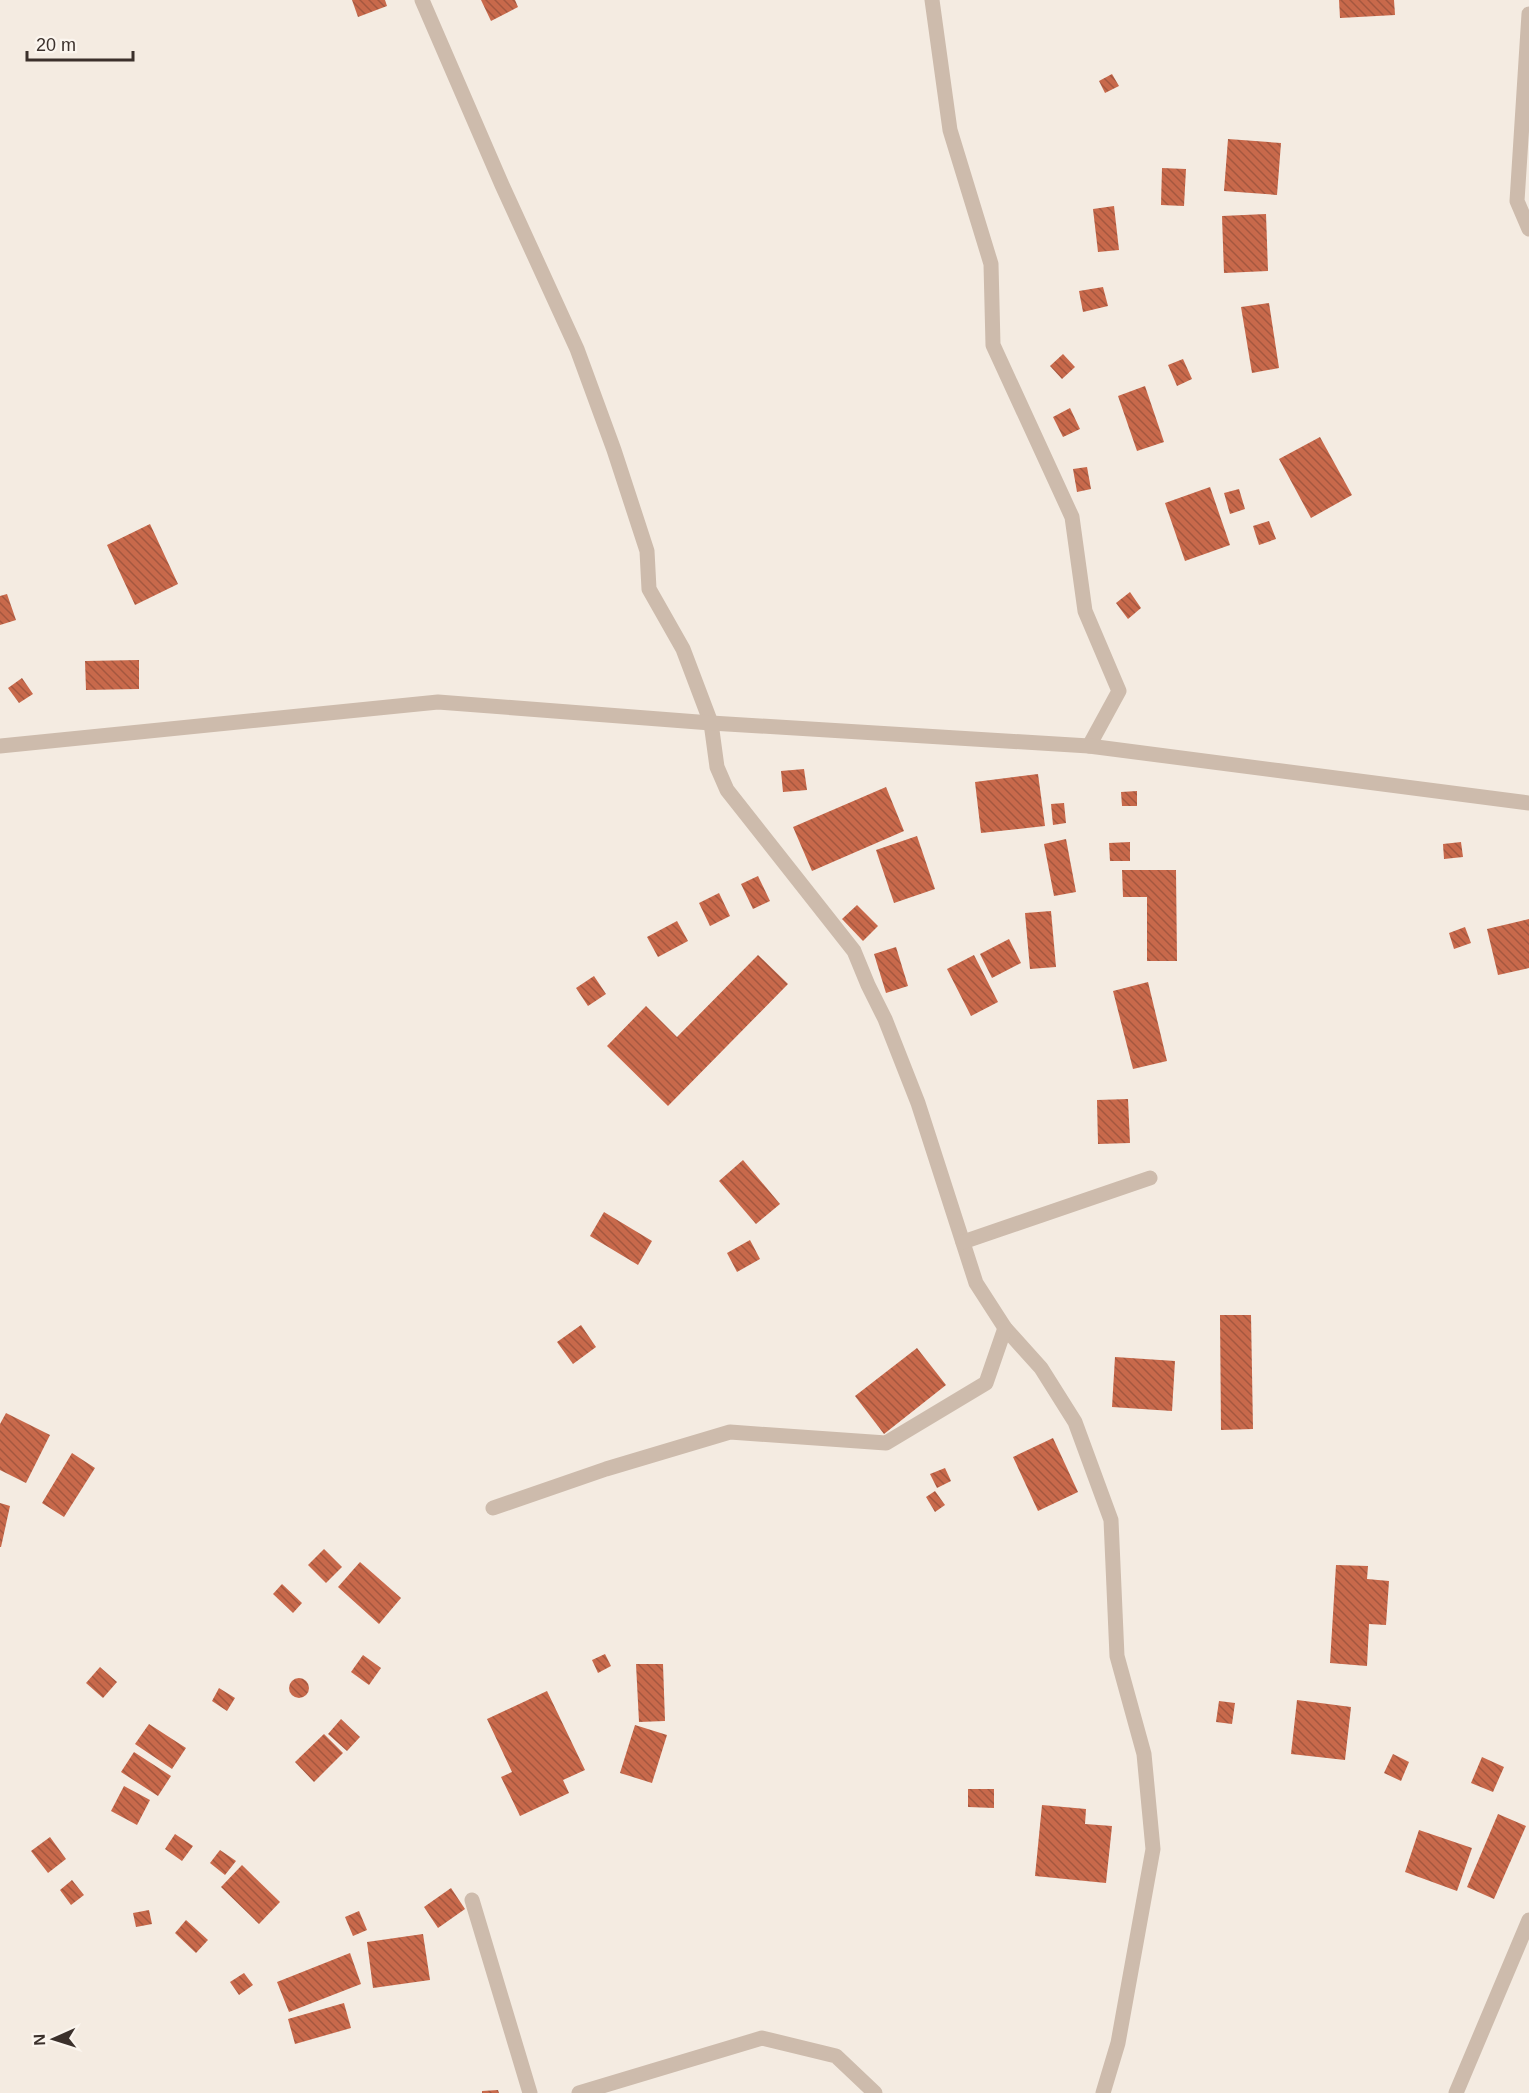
<svg xmlns="http://www.w3.org/2000/svg" width="1529" height="2093" viewBox="0 0 1529 2093" font-family="Helvetica,sans-serif">
<style>
.building{fill:url(#building-back-hatch)}
.lines{fill:none;stroke-linecap:round;stroke-linejoin:round}
.minor{stroke:#cdbbac;stroke-width:15}
</style>
<defs>
<pattern id="building-back-hatch" width="6" height="6" patternUnits="userSpaceOnUse" patternTransform="scale(1.5)"><rect width="6" height="6" fill="#c8694b"/><path d="M-1 5l2 2M0 0l6 6M5-1l2 2" fill="none" stroke="#a4573f"/></pattern>
</defs>
<rect width="100%" height="100%" fill="#f4ebe1"/>
<g class="building">
<path d="M 352,0 L 385,0 L 387,6 L 358,17 Z"/>
<path d="M 481,0 L 515,0 L 518,7 L 491,21 Z"/>
<path d="M 1339,0 L 1394,0 L 1395,15 L 1340,18 Z"/>
<path d="M 1112,74 L 1119,86 L 1105,93 L 1099,81 Z"/>
<path d="M 1228,139 L 1281,143 L 1277,195 L 1224,191 Z"/>
<path d="M 1162,168 L 1186,169 L 1184,206 L 1161,205 Z"/>
<path d="M 1114,206 L 1119,250 L 1098,252 L 1093,209 Z"/>
<path d="M 1266,214 L 1268,271 L 1224,273 L 1222,216 Z"/>
<path d="M 1103,287 L 1108,306 L 1083,312 L 1079,291 Z"/>
<path d="M 1269,303 L 1279,368 L 1252,373 L 1241,307 Z"/>
<path d="M 1063,354 L 1075,367 L 1062,379 L 1050,366 Z"/>
<path d="M 1183,359 L 1192,379 L 1177,386 L 1168,365 Z"/>
<path d="M 1145,386 L 1164,442 L 1137,451 L 1118,396 Z"/>
<path d="M 1070,408 L 1080,429 L 1063,437 L 1053,417 Z"/>
<path d="M 1320,437 L 1352,495 L 1311,518 L 1279,459 Z"/>
<path d="M 1087,467 L 1091,489 L 1077,492 L 1073,469 Z"/>
<path d="M 1210,487 L 1230,545 L 1185,561 L 1165,503 Z"/>
<path d="M 1239,489 L 1245,509 L 1230,514 L 1224,493 Z"/>
<path d="M 1269,521 L 1276,539 L 1259,545 L 1253,526 Z"/>
<path d="M 150,524 L 178,584 L 135,605 L 107,545 Z"/>
<path d="M 1130,592 L 1141,608 L 1128,619 L 1116,603 Z"/>
<path d="M 7,594 L 16,620 L 0,625 L 0,596 Z"/>
<path d="M 139,660 L 139,689 L 86,690 L 85,661 Z"/>
<path d="M 22,678 L 33,694 L 19,703 L 8,688 Z"/>
<path d="M 804,769 L 807,790 L 783,792 L 781,771 Z"/>
<path d="M 1038,774 L 1045,826 L 981,833 L 975,782 Z"/>
<path d="M 886,787 L 904,831 L 812,871 L 793,827 Z"/>
<path d="M 1137,791 L 1137,806 L 1122,806 L 1121,792 Z"/>
<path d="M 1064,803 L 1066,823 L 1053,825 L 1051,804 Z"/>
<path d="M 917,836 L 935,889 L 894,903 L 876,850 Z"/>
<path d="M 1066,839 L 1076,892 L 1054,896 L 1044,844 Z"/>
<path d="M 1130,842 L 1130,861 L 1110,861 L 1109,843 Z"/>
<path d="M 1461,842 L 1463,857 L 1444,859 L 1443,844 Z"/>
<path d="M 1122,870 L 1176,870 L 1177,961 L 1147,961 L 1147,897 L 1123,897 Z"/>
<path d="M 758,876 L 770,901 L 753,909 L 741,884 Z"/>
<path d="M 719,893 L 730,916 L 710,926 L 699,903 Z"/>
<path d="M 857,905 L 878,926 L 863,941 L 842,919 Z"/>
<path d="M 1051,911 L 1056,967 L 1030,969 L 1025,913 Z"/>
<path d="M 1529,919 L 1529,968 L 1498,975 L 1487,929 Z"/>
<path d="M 677,921 L 688,941 L 658,957 L 647,937 Z"/>
<path d="M 1465,927 L 1471,943 L 1454,949 L 1449,933 Z"/>
<path d="M 1009,939 L 1021,963 L 992,978 L 980,954 Z"/>
<path d="M 896,947 L 908,986 L 886,993 L 874,954 Z"/>
<path d="M 758,955 L 788,984 L 668,1106 L 607,1046 L 646,1006 L 677,1037 Z"/>
<path d="M 974,955 L 998,1002 L 971,1016 L 947,969 Z"/>
<path d="M 594,976 L 606,994 L 588,1006 L 576,988 Z"/>
<path d="M 1148,982 L 1167,1061 L 1133,1069 L 1113,991 Z"/>
<path d="M 1128,1099 L 1130,1143 L 1098,1144 L 1097,1100 Z"/>
<path d="M 743,1160 L 780,1204 L 756,1224 L 719,1181 Z"/>
<path d="M 604,1212 L 652,1241 L 638,1265 L 590,1236 Z"/>
<path d="M 750,1240 L 760,1259 L 737,1272 L 727,1253 Z"/>
<path d="M 1220,1315 L 1251,1315 L 1253,1429 L 1221,1430 Z"/>
<path d="M 581,1325 L 596,1347 L 573,1364 L 557,1342 Z"/>
<path d="M 917,1348 L 946,1385 L 884,1434 L 855,1396 Z"/>
<path d="M 1115,1357 L 1175,1361 L 1172,1411 L 1112,1407 Z"/>
<path d="M 6,1413 L 50,1435 L 26,1483 L 0,1470 L 0,1424 Z"/>
<path d="M 1053,1438 L 1078,1492 L 1038,1511 L 1013,1457 Z"/>
<path d="M 72,1453 L 95,1468 L 64,1517 L 42,1503 Z"/>
<path d="M 945,1468 L 951,1481 L 937,1488 L 930,1474 Z"/>
<path d="M 935,1491 L 945,1505 L 935,1512 L 926,1497 Z"/>
<path d="M 0,1503 L 10,1506 L 1,1547 L 0,1547 Z"/>
<path d="M 324,1549 L 342,1567 L 326,1583 L 308,1565 Z"/>
<path d="M 360,1562 L 401,1598 L 379,1624 L 338,1587 Z"/>
<path d="M 1336,1565 L 1368,1566 L 1367,1579 L 1389,1581 L 1386,1625 L 1369,1624 L 1367,1666 L 1330,1663 Z"/>
<path d="M 282,1584 L 302,1603 L 293,1613 L 273,1594 Z"/>
<path d="M 605,1654 L 611,1666 L 598,1673 L 592,1660 Z"/>
<path d="M 363,1655 L 381,1668 L 369,1685 L 351,1672 Z"/>
<path d="M 636,1664 L 663,1664 L 665,1721 L 639,1722 Z"/>
<path d="M 100,1667 L 117,1682 L 103,1698 L 86,1683 Z"/>
<circle cx="299" cy="1688" r="10"/>
<path d="M 219,1688 L 235,1698 L 227,1711 L 212,1701 Z"/>
<path d="M 547,1691 L 585,1770 L 563,1780 L 569,1793 L 520,1816 L 501,1777 L 512,1772 L 487,1719 Z"/>
<path d="M 1297,1700 L 1351,1707 L 1345,1760 L 1291,1754 Z"/>
<path d="M 1219,1701 L 1235,1703 L 1232,1724 L 1216,1722 Z"/>
<path d="M 341,1719 L 360,1737 L 347,1751 L 328,1734 Z"/>
<path d="M 149,1724 L 186,1748 L 172,1769 L 135,1744 Z"/>
<path d="M 635,1725 L 667,1735 L 652,1783 L 620,1773 Z"/>
<path d="M 324,1734 L 343,1753 L 314,1782 L 295,1762 Z"/>
<path d="M 134,1752 L 171,1776 L 158,1796 L 121,1772 Z"/>
<path d="M 1393,1754 L 1409,1762 L 1401,1781 L 1384,1773 Z"/>
<path d="M 1482,1757 L 1504,1767 L 1493,1792 L 1471,1783 Z"/>
<path d="M 124,1786 L 150,1800 L 137,1825 L 111,1811 Z"/>
<path d="M 968,1789 L 994,1789 L 994,1808 L 968,1807 Z"/>
<path d="M 1042,1805 L 1086,1809 L 1085,1824 L 1112,1826 L 1106,1883 L 1035,1876 Z"/>
<path d="M 1498,1814 L 1526,1826 L 1494,1899 L 1467,1887 Z"/>
<path d="M 1419,1830 L 1472,1848 L 1457,1891 L 1405,1872 Z"/>
<path d="M 175,1834 L 193,1846 L 182,1861 L 165,1849 Z"/>
<path d="M 50,1837 L 66,1859 L 48,1873 L 31,1851 Z"/>
<path d="M 220,1850 L 236,1861 L 225,1875 L 210,1863 Z"/>
<path d="M 242,1865 L 280,1902 L 259,1924 L 221,1887 Z"/>
<path d="M 72,1880 L 84,1895 L 71,1905 L 60,1890 Z"/>
<path d="M 451,1888 L 465,1909 L 438,1928 L 424,1907 Z"/>
<path d="M 149,1910 L 152,1924 L 136,1927 L 133,1913 Z"/>
<path d="M 359,1911 L 367,1930 L 353,1936 L 345,1917 Z"/>
<path d="M 186,1920 L 208,1940 L 196,1953 L 175,1933 Z"/>
<path d="M 423,1934 L 430,1980 L 373,1988 L 367,1942 Z"/>
<path d="M 350,1953 L 361,1984 L 289,2012 L 277,1982 Z"/>
<path d="M 244,1973 L 253,1985 L 239,1995 L 230,1982 Z"/>
<path d="M 344,2003 L 351,2028 L 295,2044 L 288,2019 Z"/>
<path d="M 498,2090 L 499,2093 L 482,2093 L 482,2091 Z"/>
</g>
<g class="lines">
<g class="minor">
<path d="M 422,0 L 502,185 L 577,349 L 614,450 L 647,551 L 649,589 L 683,649 L 711,723 L 717,767 L 727,790 L 854,951 L 868,985 L 885,1019 L 918,1103 L 976,1283 L 1005,1328 L 1041,1368 L 1075,1422 L 1111,1520 L 1117,1656 L 1144,1754 L 1153,1849 L 1118,2043 L 1103,2093"/>
<path d="M 932,0 L 950,130 L 991,264 L 993,345 L 1072,517 L 1085,611 L 1119,691 L 1089,746"/>
<path d="M 1529,14 L 1517,201 L 1529,229"/>
<path d="M 0,746 L 438,702 L 711,723 L 1089,746 L 1529,803"/>
<path d="M 963,1242 L 1150,1178"/>
<path d="M 493,1508 L 606,1469 L 730,1432 L 886,1443 L 986,1383 L 1005,1328"/>
<path d="M 472,1900 L 530,2093"/>
<path d="M 579,2093 L 762,2038 L 836,2056 L 875,2093"/>
<path d="M 1456,2093 L 1529,1920"/>
</g>
</g>
<g transform="translate(54 2039) rotate(267)" stroke="#fbf5ee" stroke-width="4.5" paint-order="stroke">
<path d="M0-4.5L10 22L0 15L-10 22Z" fill="#3b302b"/>
<text y="-9" font-size="16" font-weight="bold" text-anchor="middle" fill="#3b302b">N</text>
</g>
<path d="M27 51v9h106v-9" fill="none" stroke="#3b302b" stroke-width="3"/>
<text x="36" y="51" font-size="18" fill="#3b302b" stroke="#fbf5ee" stroke-width="4.5" paint-order="stroke">20 m</text>
</svg>
